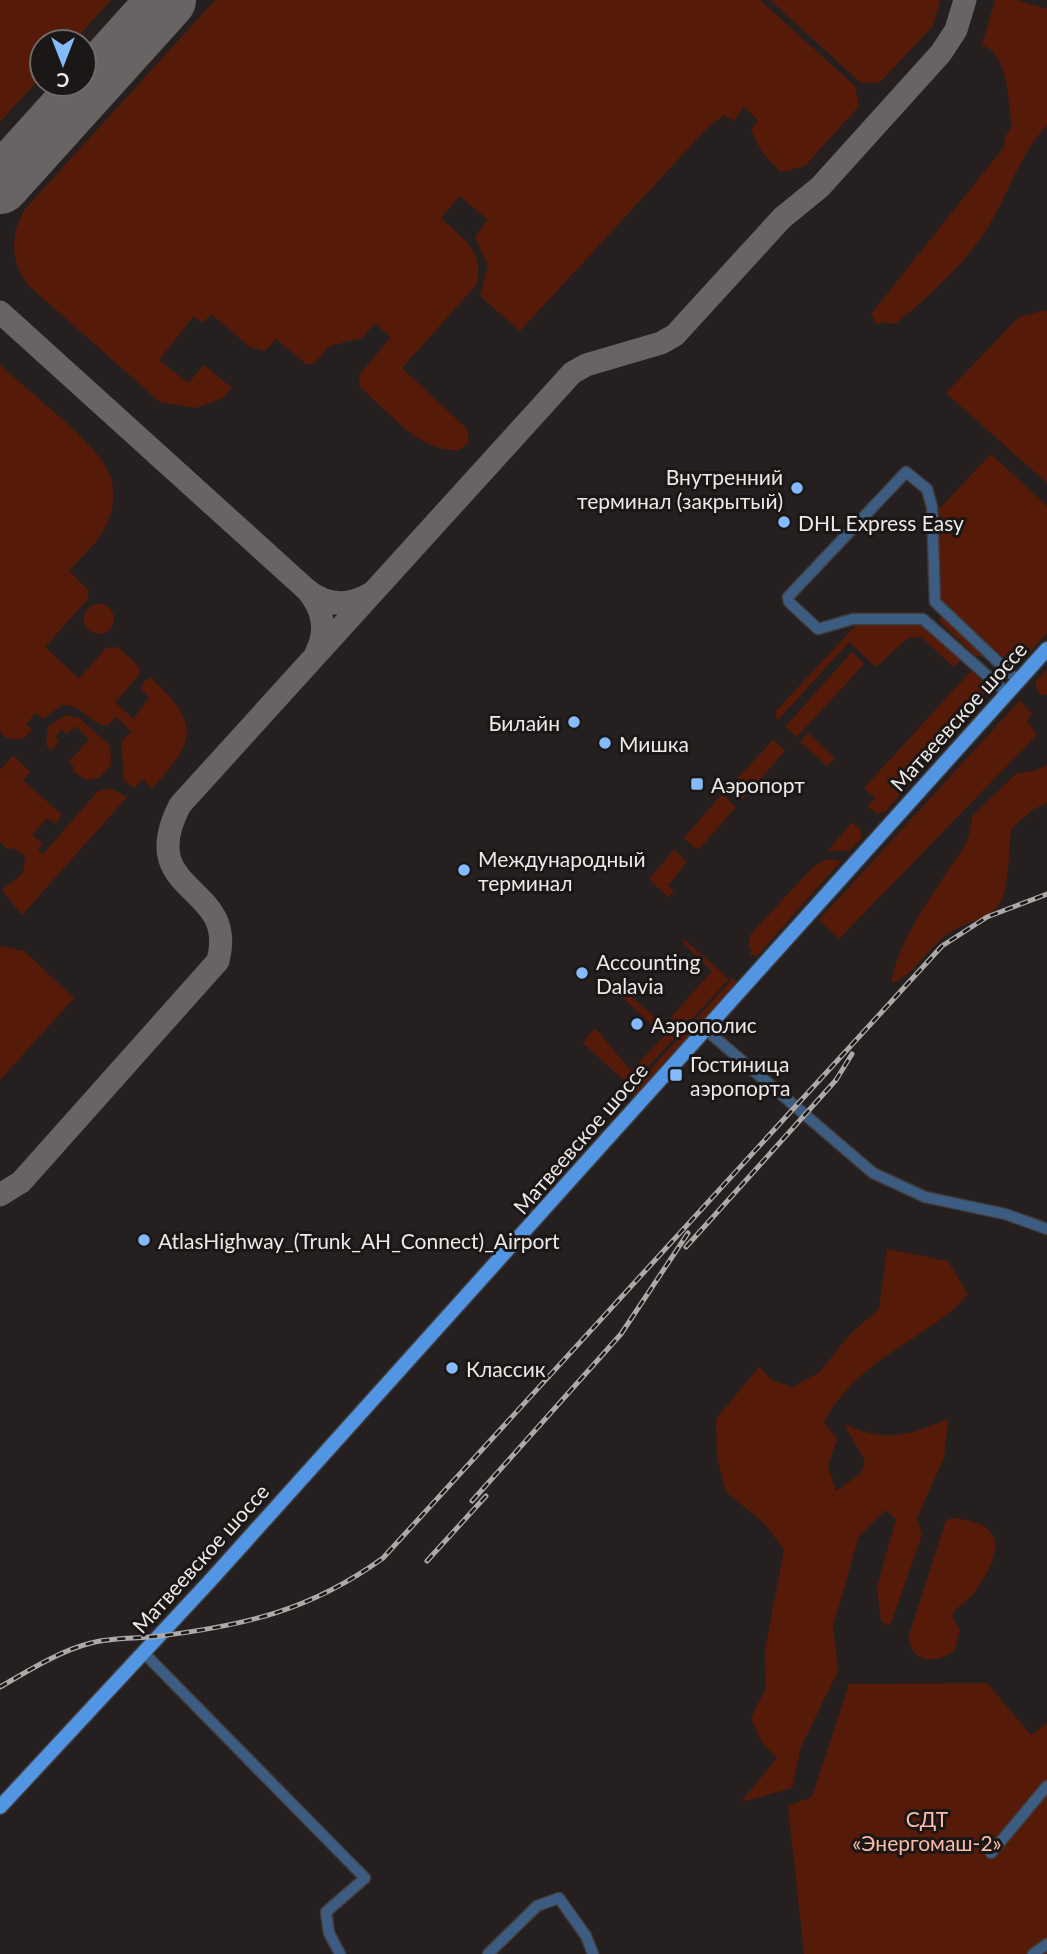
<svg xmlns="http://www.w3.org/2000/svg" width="1047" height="1954" viewBox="0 0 1047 1954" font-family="Lato,sans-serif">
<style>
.green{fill:#561a08}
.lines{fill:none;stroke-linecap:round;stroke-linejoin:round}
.taxiway{stroke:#686464;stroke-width:23}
.runway{stroke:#686464;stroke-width:58}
.minor-casing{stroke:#413c3b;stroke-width:13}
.major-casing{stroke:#413c3b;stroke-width:17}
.minor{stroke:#3c5c82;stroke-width:10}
.major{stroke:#5195e3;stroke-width:14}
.rail-casing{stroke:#aca9a8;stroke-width:5}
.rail{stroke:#1b1716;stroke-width:2.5;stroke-dasharray:8;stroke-linecap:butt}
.poi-dot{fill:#86bbfb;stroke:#1b1716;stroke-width:2.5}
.labels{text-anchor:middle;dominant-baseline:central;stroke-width:6;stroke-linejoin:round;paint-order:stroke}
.poi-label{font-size:21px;fill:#ece9e8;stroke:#1b1716;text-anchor:start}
.street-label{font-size:21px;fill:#ece9e8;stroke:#1b1716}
.park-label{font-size:21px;fill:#fabba9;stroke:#1b1716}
</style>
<rect width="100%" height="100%" fill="#25201f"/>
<g class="green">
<path d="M 0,0 L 111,0 L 73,42 L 42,42 L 42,76 L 0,122 Z"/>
<path d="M 215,0 L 760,0 L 855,86 L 859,106 L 805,166 L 780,172 L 762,152 L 751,130 L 758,120 L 744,107 L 734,121 L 724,115 L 707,128 L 520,331 L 480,296 L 488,266 L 475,237 L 488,220 L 460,196 L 441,218 C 462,238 486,252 476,285 L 402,368 L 467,429 L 469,442 L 460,450 C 419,453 388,411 359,386 L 360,374 L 391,337 L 375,323 L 362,338 L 330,346 L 313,364 L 306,364 L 276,339 L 265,351 L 250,347 L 211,314 L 203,323 L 194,316 L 159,360 L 188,383 L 204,365 L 232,388 L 223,398 L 196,408 L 160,402 L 28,285 C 10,261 10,235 25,209 Z"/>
<path d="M 770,0 L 940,0 L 933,26 L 882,80 L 876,83 L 860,82 Z"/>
<path d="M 995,0 L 1017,0 L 1047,9 L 1047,125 C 1019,155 1009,193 988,227 C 964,265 930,296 895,324 L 883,322 L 877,325 L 871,314 L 1004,147 L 1005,137 L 1012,126 C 1007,102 1010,54 982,45 Z"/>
<path d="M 1047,310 L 1047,483 L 946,393 L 1019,317 Z"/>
<path d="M 0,365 C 26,389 91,439 106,467 C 116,484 115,506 107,524 C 99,542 82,556 69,571 L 89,591 L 87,600 L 45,647 L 79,679 L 106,648 L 118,647 L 140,668 L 139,675 L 115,702 L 133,719 L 149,698 L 141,689 L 144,681 L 151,678 C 200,724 197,740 152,788 L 143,779 L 134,788 L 124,781 L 121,743 L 131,731 L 116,717 L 107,726 C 89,723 83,704 62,705 L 43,719 L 36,713 L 26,724 L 32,730 L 22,739 L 6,738 L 0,732 Z"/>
<path d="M 991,454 L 1047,506 L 1047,633 L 1024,658 L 1001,656 L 943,602 L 939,590 L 937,511 Z"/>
<circle cx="99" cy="619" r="15"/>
<path d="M 941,617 L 944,618 L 984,656 L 976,656 L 939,621 Z"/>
<path d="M 911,622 L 925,628 L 962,658 L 954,667 L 921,637 L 908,638 L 876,667 L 849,642 L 778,720 L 776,718 L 776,711 L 858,623 Z"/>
<path d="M 852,652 L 864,664 L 797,737 L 785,727 Z"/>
<path d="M 1047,669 L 1047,695 L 1039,694 L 1035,682 Z"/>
<path d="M 971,671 C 983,680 988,686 982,701 L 885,812 L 876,813 L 868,806 L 875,798 L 864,788 Z"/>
<path d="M 1020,700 L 1032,714 L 1027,721 L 1037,735 L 839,939 L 819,920 Z"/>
<path d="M 65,715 L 79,718 L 110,746 L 111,765 L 99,778 L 86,780 L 72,771 L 74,767 L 69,762 L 89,739 L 75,726 L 67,734 L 62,729 L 55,737 L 59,741 L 51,750 L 46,745 L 48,727 Z"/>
<path d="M 808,733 L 835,758 L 827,766 L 800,742 Z"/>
<path d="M 773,740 L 785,751 L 742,800 L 727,790 Z"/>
<path d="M 13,756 L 30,771 L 23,780 L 62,815 L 56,824 L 47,818 L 32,835 L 42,844 L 38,850 L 43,854 L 99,790 L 112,789 L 127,797 L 22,915 L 2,890 L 23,873 L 25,856 L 15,849 L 6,848 L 0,842 L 0,770 Z"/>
<path d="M 1047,765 L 1047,803 L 1032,810 L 1011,829 C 1009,848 1009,882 1002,899 C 994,919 968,921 952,931 C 928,946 918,972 891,984 C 897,947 923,908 943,878 C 959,853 970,846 972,816 L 1017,773 L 1034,771 Z"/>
<path d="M 722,794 L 736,807 L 698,850 L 684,838 Z"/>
<path d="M 852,822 L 861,830 L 861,839 L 850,850 L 828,851 Z"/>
<path d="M 674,850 L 687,862 L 668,885 L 674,892 L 668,897 L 649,879 Z"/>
<path d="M 827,859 L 841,861 L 757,956 L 749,955 L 752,951 L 749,948 L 750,935 L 812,868 Z"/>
<path d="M 681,941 L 686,941 L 729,979 L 630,1086 L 583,1043 L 595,1028 L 631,1071 L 664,1036 L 623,998 L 627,993 L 664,1025 L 712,971 Z"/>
<path d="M 0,946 L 24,951 L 74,998 L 0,1080 Z"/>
<path d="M 733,978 L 740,985 L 635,1097 L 630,1092 Z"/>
<path d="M 887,1249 L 948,1261 L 968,1294 C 954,1312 936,1322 918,1335 C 880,1359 845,1382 824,1422 L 837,1439 L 828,1466 L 836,1491 L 861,1473 L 865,1461 L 844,1424 C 887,1443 906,1436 948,1419 L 944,1458 L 917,1518 L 922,1535 L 890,1626 L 881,1621 L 877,1587 L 896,1519 L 885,1510 L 859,1536 L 833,1626 L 838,1671 L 801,1747 L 792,1788 L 741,1802 L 777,1758 L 762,1743 L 751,1718 L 766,1688 L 765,1650 L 784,1550 L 764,1523 L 726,1492 L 717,1458 L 716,1419 L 759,1367 L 773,1381 L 793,1387 L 820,1372 L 849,1335 L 879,1309 Z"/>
<path d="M 953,1518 C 1011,1524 1000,1556 974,1593 C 967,1603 957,1604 952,1616 L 960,1630 L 955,1650 C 936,1665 909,1663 909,1635 L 946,1520 Z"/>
<path d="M 987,1683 L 1031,1735 L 1047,1723 L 1047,1954 L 804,1954 L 788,1806 L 812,1797 L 849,1684 Z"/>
</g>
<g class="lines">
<g class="taxiway">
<path d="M 0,312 L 307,590"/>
<path d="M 317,651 C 328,629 322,608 307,590 C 327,606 348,607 370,594"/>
<path d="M 0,1195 L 21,1182 L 218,961 C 239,882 133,896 180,805 L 572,373 L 586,365 L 661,343 L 675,335 L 782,218 L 820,187 L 941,53 L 956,30 L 965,0"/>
</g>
<path class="runway" d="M 0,185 L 167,0"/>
<defs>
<g id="minor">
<path d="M 1007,693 L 923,619 L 853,619 L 818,629 L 789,602 L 788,597 L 906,472 L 927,489 L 932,507 L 935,602 L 1018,681"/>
<path d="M 705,1029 L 873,1173 L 925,1197 L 1005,1214 L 1047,1229"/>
<path d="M 143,1652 L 365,1878 L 326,1912 L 329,1933 L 340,1954"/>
<path d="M 991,1853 L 1047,1786"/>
<path d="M 488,1954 L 537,1906 L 559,1898 L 586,1936 L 593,1954"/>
<path d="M 1033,1954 L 1047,1944"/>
</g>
<path id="major" d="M 0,1807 L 209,1582 L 1047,649"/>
</defs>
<use href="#minor" class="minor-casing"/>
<use href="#major" class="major-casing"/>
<use href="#minor" class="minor"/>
<use href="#major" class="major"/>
<defs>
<g id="rail">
<path d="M 686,1247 L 836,1080 L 852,1054"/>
<path d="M 472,1501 L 621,1334 L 688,1233"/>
<path d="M 427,1561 L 486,1496"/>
<path d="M 0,1687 C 28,1671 59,1651 91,1643 C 113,1637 138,1639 160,1636 C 247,1625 311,1610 383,1558 L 942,946 L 987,917 L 1047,894"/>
</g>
</defs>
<use href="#rail" class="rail-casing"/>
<use href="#rail" class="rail"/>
</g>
<g class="poi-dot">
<circle cx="797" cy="488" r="7"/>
<circle cx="784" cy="522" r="7"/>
<circle cx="574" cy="722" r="7"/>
<circle cx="605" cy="743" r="7"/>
<rect x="690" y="777" width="14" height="14" rx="3.5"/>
<circle cx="464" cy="870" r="7"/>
<circle cx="582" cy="973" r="7"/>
<circle cx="637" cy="1024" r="7"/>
<rect x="669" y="1068" width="14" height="14" rx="3.5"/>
<circle cx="144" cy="1240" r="7"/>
<circle cx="452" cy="1368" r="7"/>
</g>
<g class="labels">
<g class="poi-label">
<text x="783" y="476" text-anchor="end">Внутренний<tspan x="783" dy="24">терминал (закрытый)</tspan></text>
<text x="798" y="522">DHL Express Easy</text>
<text x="560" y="722" text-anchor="end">Билайн</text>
<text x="619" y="743">Мишка</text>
<text x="711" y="784">Аэропорт</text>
<text x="478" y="858">Международный<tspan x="478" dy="24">терминал</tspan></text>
<text x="596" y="961">Accounting<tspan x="596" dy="24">Dalavia</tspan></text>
<text x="651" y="1024">Аэрополис</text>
<text x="690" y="1063">Гостиница<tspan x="690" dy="24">аэропорта</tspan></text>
<text x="158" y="1240">AtlasHighway_(Trunk_AH_Connect)_Airport</text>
<text x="466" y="1368">Классик</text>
</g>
<g class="street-label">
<text transform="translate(958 716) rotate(-48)">Матвеевское шоссе</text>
<text transform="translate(580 1138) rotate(-49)">Матвеевское шоссе</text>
<text transform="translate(200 1558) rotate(-48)">Матвеевское шоссе</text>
</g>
<g class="park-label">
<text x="927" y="1818">СДТ<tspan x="927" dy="24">«Энергомаш-2»</tspan></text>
</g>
</g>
<g transform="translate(63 63) rotate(180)"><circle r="33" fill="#1b1716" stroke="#6f6b6a" stroke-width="2"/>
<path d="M0-5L12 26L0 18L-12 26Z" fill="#86bbfb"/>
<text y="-10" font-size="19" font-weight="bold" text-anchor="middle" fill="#ece9e8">С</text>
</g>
</svg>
